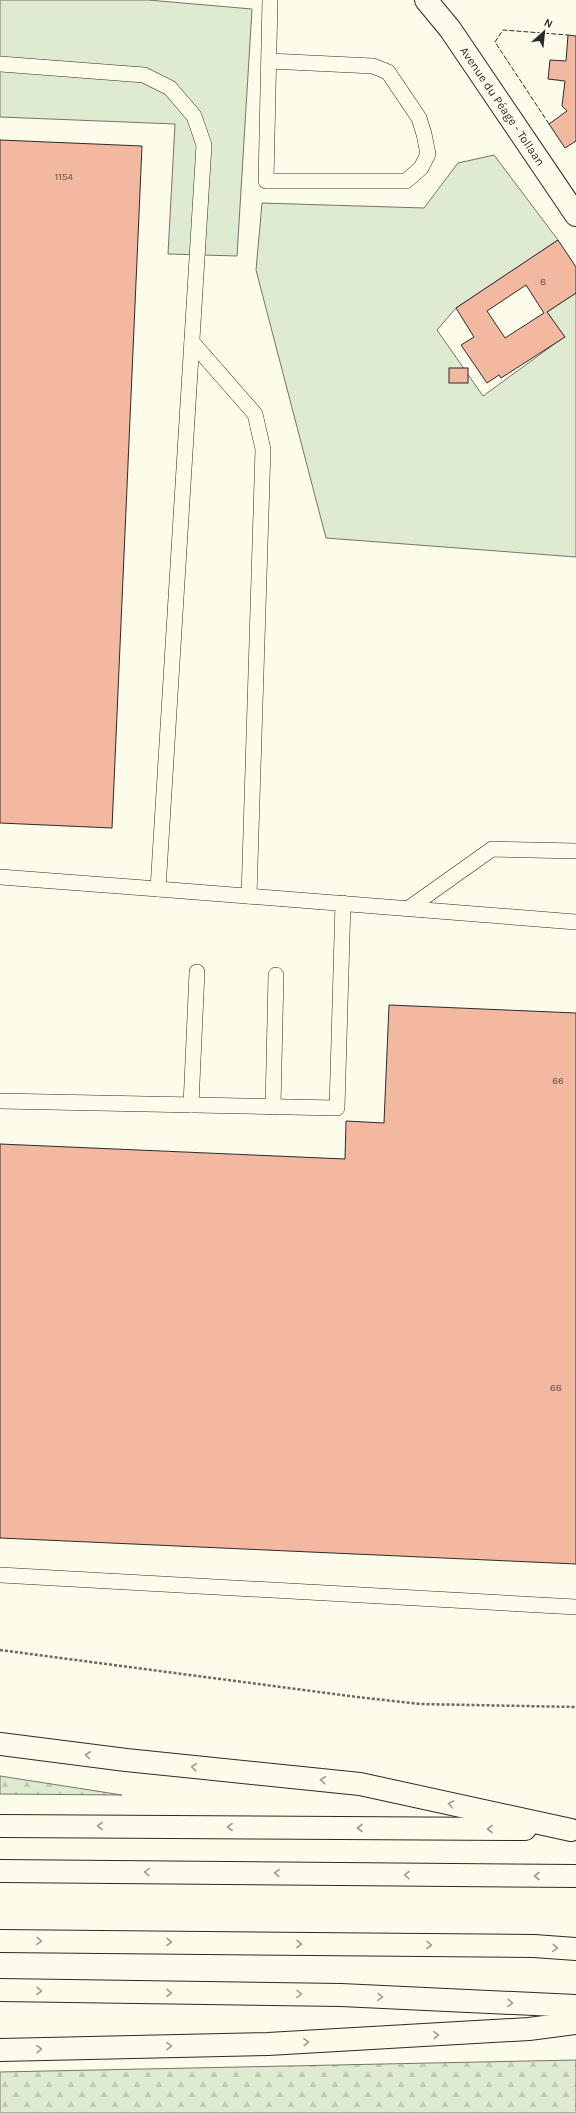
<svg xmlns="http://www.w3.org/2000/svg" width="576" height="2113" viewBox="0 0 576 2113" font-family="Karla,sans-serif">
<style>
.grass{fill:#deebd1;stroke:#74746e}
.forest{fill:url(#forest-firs);stroke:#74746e}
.building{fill:#f2b8a0;stroke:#2b2b2b;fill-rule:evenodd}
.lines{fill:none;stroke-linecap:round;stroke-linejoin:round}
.lane-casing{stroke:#2b2b2b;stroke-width:16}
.secondary-casing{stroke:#2b2b2b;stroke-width:24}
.highway-casing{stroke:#2b2b2b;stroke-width:24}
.path{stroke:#6a6964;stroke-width:2.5;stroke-dasharray:3 2;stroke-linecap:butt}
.lane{stroke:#fdfbea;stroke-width:15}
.secondary{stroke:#fdfbea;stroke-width:22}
.highway{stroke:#fdfbea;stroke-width:22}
.fence{stroke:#2b2b2b;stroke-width:1;stroke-dasharray:5 2;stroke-linecap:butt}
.oneway{stroke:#9e9d94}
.labels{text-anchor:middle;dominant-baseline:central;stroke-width:3;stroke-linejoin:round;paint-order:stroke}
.number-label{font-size:10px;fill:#5d4e48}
.street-label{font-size:12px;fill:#2b2b2b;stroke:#fdfbea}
</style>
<defs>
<pattern id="forest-firs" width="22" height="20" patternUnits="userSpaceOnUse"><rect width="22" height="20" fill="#deebd1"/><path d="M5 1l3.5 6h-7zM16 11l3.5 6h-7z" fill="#bfcab4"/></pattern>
</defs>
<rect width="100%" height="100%" fill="#fdfbea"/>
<g class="grass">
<path d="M 0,0 L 148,0 L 252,9 L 237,256 L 168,254 L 175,124 L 0,117 Z"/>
<path d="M 494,155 L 558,240 L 456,308 L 437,330 L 483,396 L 564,337 L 547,312 L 576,293 L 576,557 L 326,538 L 256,270 L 262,203 L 424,208 L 458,163 Z"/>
</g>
<g class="forest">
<path d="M 0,1776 L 122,1795 L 0,1794 Z"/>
<path d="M 576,2060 L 576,2113 L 0,2113 L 0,2072 Z"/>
</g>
<g class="building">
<path d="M 568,35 L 576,36 L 576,141 L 565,148 L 549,124 L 567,111 L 562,106 L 565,81 L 548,79 L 550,60 L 566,61 Z"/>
<path d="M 0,140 L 142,146 L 112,828 L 0,823 Z"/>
<path d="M 558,240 L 576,267 L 576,293 L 547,312 L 565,337 L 501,378 L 499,375 L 487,383 L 461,345 L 474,337 L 456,308 ZM 526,285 L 544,313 L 505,338 L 487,311 Z"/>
<rect x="449" y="368" width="19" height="15"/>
<path d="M 389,1005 L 576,1013 L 576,1564 L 0,1538 L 0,1144 L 345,1159 L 346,1121 L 384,1123 Z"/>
</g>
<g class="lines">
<defs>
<g id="lane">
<path d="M 269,61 L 373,66 L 388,72 L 419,118 L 424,134 L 428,154 L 421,168 L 406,181 L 266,181 L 270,0"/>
<path d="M 0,64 L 144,75 L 170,88 L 194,116 L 204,145 L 158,889 L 0,877"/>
<path d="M 192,342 L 255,414 L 263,449 L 249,896"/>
<path d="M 158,889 L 576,922"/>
<path d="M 409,908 L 492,849 L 576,851"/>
<path d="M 0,1101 L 337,1108 L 343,903"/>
<path d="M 191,1105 L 197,972"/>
<path d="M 273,1107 L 276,975"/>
<path d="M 0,1575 L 576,1607"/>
</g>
<g id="secondary">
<path id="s1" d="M 426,0 L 450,29 L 576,215"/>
</g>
<g id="highway">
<path d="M 0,1744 L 126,1760 L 360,1784 L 571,1830"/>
<path d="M 0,1826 L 525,1829"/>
<path d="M 0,1871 L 576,1876"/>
<path d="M 0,1941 L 534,1946 L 576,1949"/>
<path d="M 0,1990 L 341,1995 L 576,2006"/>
<path d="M 0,2050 L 268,2044 L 529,2029 L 576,2023"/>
</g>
</defs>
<use href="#lane" class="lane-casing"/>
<use href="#secondary" class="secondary-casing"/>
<use href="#highway" class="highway-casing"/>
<path class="path" d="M 0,1650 L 357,1697 L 420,1704 L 576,1707"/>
<use href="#lane" class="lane"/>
<use href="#secondary" class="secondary"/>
<use href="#highway" class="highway"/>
<path class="fence" d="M 549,124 L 495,42 L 503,30 L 568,35"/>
</g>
<defs><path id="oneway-chevron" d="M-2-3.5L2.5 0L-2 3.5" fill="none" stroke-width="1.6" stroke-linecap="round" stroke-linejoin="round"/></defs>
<g class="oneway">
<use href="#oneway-chevron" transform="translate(88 1755) rotate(-173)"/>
<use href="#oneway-chevron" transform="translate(194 1767) rotate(-174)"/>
<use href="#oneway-chevron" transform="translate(323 1780) rotate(-174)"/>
<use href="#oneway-chevron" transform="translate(451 1804) rotate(-168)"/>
<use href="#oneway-chevron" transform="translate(100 1826) rotate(-180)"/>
<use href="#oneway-chevron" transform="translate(230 1827) rotate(-180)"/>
<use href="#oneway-chevron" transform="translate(360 1828) rotate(-180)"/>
<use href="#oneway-chevron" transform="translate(490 1829) rotate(-180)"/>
<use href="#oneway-chevron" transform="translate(147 1872) rotate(-179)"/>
<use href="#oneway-chevron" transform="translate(277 1873) rotate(-179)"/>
<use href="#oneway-chevron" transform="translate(407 1875) rotate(-179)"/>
<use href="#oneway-chevron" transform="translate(537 1876) rotate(-180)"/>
<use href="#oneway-chevron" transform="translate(39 1941) rotate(1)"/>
<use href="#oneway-chevron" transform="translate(169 1942) rotate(1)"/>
<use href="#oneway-chevron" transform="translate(299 1944) rotate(1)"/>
<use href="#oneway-chevron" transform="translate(429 1945) rotate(1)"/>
<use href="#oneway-chevron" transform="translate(555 1948) rotate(4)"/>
<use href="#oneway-chevron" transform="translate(39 1991) rotate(1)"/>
<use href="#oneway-chevron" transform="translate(169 1993) rotate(1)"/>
<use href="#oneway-chevron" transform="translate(299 1994) rotate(1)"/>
<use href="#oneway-chevron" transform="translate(380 1997) rotate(3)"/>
<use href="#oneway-chevron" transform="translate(510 2003) rotate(3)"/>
<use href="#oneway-chevron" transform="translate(436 2035) rotate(-3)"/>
<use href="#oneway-chevron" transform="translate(306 2042) rotate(-3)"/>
<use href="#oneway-chevron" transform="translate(169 2046) rotate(-1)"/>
<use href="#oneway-chevron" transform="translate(39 2049) rotate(-1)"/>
</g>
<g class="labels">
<g class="number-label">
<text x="64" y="177">1154</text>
<text x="543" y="282">8</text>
<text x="558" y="1081">66</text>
<text x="556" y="1388">68</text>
</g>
<g class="street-label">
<text stroke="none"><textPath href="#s1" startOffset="131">Avenue du Péage - Tollaan</textPath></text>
</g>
</g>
<g transform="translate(544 32) rotate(27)" stroke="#fdfbea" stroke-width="3" paint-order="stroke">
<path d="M0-3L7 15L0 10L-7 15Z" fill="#2b2b2b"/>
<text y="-6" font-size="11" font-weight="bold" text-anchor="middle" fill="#2b2b2b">N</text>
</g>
</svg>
